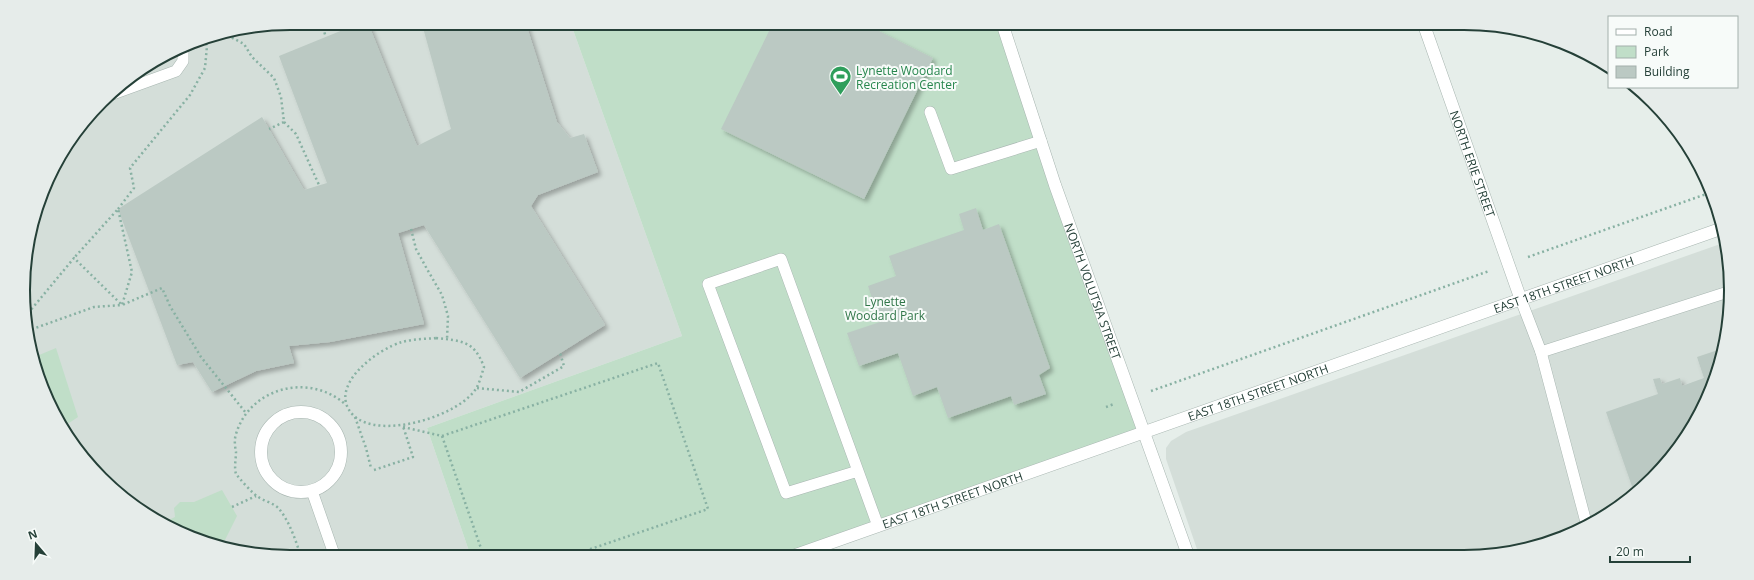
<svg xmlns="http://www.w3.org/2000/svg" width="1754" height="580" viewBox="0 0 1754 580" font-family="'Open Sans',sans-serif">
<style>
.built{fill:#d4ded9}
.green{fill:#c0dec8}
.building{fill:#bbc9c3;filter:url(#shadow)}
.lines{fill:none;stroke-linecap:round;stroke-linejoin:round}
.lane-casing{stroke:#a8b6b1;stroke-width:12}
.street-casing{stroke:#a8b6b1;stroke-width:13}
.path{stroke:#88b1a3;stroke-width:2.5;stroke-dasharray:2 3;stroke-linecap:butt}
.lane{stroke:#fff;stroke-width:11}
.street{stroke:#fff;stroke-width:12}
.labels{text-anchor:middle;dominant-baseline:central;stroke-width:4;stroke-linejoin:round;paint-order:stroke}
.leisure-label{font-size:12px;fill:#27864d;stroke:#f7fbf9;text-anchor:start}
.street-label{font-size:12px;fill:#254038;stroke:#f7fbf9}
.park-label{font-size:12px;fill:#317649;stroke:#f7fbf9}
.rim{fill:none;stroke:#254038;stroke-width:2}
</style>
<defs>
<filter id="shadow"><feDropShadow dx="3.5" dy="3.5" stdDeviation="2" flood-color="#0004"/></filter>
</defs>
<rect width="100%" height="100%" fill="#e6eeea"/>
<g class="built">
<path d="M 290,23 L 571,24 L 682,336 L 427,428 L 471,557 L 290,557 L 238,552 L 188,537 L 141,512 L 101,479 L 68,439 L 32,359 L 24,308 L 25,255 L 51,172 L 78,128 L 114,89 L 188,43 L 238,28 Z"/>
<path d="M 1726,242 L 1731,290 L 1726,342 L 1695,423 L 1653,479 L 1582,529 L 1499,555 L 1199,555 L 1166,459 L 1166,448 L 1171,441 L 1186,432 Z"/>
</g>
<g class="green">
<path d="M 571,24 L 1001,26 L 1145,433 L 793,556 L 471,557 L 427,428 L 682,336 Z"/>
<path d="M 56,348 L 78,417 L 63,427 L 32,358 Z"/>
<path d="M 222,490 L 237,516 L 225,540 L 212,544 L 188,537 L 162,523 L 175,517 L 174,508 L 180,502 L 194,502 Z"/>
</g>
<g class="building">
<path d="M 360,23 L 368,23 L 417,146 L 451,129 L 422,24 L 526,24 L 557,122 L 570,138 L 584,134 L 598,172 L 538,195 L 531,206 L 605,325 L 520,378 L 424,225 L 398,233 L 424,324 L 330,342 L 289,346 L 294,363 L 256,371 L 212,392 L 193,362 L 177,365 L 118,209 L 262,117 L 304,190 L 327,183 L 279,56 Z"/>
<path d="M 772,25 L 867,25 L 933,58 L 864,199 L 721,129 Z"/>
<path d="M 976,208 L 983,230 L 999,224 L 1050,368 L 1039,375 L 1046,394 L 1014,405 L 1011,396 L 948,418 L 937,387 L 913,396 L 898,353 L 859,366 L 847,333 L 880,322 L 868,286 L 896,276 L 889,256 L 964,230 L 959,214 Z"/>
<path d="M 1724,348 L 1695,423 L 1653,479 L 1634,492 L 1606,412 L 1658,394 L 1653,379 L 1660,378 L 1662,384 L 1680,378 L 1682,386 L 1704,378 L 1697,357 Z"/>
</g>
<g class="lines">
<defs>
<g id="lane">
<path d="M 107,96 L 176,71 L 183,61 L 183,46"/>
<path d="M 930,112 L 951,169 L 1041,141"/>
<path d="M 1521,300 L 1541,352 L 1587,526"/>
<path d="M 1541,352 L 1731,291"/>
<path d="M 858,471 L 786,493 L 708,284 L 781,259 L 878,526"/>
<path d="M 312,491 L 335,557"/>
</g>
<g id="street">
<path id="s1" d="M 1003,26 L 1055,185 L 1188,555"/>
<path id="s2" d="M 1425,28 L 1521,300"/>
<circle cx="301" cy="452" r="40"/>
<path id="s3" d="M 793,556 L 1723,228"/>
</g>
</defs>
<use href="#lane" class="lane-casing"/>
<use href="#street" class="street-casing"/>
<g class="path">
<path d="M 321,23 L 326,37"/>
<path d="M 223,33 L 244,44 L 252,57 L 274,78 L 281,97 L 284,122 L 269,129"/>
<path d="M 284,122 L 296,134 L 319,185"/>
<path d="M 118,209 L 134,188 L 130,168 L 190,95 L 205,68 L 207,46 L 204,38"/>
<path d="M 411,229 L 416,249 L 427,269 L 442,295 L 448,316 L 447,339"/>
<path d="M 1528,257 L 1712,192"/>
<path d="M 25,317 L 74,258 L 122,305 L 162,288 L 170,306 L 201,357 L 246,413"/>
<path d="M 27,331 L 94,307 L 122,305 L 132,272 L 118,209 L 74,258"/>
<path d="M 436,338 C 461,341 474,340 484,367 C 482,373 480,381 477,387 C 461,416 379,441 353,415 C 326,387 377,349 402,342 C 413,339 425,339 436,338 Z"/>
<path d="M 477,388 L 519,392 L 564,366 L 560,353"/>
<path d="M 1151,391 L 1489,271"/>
<path d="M 1106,407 L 1114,404"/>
<path d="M 355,417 L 366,448 L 371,468"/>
<path d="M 403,427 L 442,436 L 658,363 L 708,509 L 570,556"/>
<path d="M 442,436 L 484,557"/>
<path d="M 374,470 L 413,457 L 403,426"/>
<path d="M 232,507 L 256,496"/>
<path d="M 301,557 C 296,541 290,523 280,510 C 275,503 263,501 257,496 C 252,493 239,478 236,474 C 234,468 236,458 236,452 C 235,447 234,440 236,434 C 250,387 310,372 346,405"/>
</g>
<use href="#lane" class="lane"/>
<use href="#street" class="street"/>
</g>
<defs>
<symbol id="stadium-pin" viewBox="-11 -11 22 30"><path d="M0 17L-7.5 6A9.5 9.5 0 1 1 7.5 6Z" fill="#2e9e5b" stroke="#f7fbf9"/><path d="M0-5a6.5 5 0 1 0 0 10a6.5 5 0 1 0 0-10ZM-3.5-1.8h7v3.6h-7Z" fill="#fff"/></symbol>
</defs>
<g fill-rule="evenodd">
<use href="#stadium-pin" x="828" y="64" width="25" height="34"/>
</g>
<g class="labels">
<g class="leisure-label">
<text x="856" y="70">Lynette Woodard<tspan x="856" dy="14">Recreation Center</tspan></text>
</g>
<g class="street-label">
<text stroke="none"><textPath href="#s2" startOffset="144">NORTH ERIE STREET</textPath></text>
<text stroke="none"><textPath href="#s3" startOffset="817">EAST 18TH STREET NORTH</textPath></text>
<text stroke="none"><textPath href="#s1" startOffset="280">NORTH VOLUTSIA STREET</textPath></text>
<text stroke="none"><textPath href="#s3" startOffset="493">EAST 18TH STREET NORTH</textPath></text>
<text stroke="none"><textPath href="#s3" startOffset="169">EAST 18TH STREET NORTH</textPath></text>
</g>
<g class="park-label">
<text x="885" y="301">Lynette<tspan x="885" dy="14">Woodard Park</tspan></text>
</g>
</g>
<path d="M0 0H1754V580H0ZM290 30H1464A260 260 0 0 1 1724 290V290A260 260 0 0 1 1464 550H290A260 260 0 0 1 30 290V290A260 260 0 0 1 290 30Z" fill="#e6ecea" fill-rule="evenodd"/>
<path class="rim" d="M290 30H1464A260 260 0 0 1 1724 290V290A260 260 0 0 1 1464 550H290A260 260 0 0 1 30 290V290A260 260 0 0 1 290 30Z"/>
<rect x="1608" y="16" width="130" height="72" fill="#f7fbf9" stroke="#a3b0ac"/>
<rect x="1616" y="29" width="20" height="6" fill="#ffffff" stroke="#a3b0ac"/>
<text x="1644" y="36" font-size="12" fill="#254038">Road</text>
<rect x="1616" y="46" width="20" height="12" fill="#c0dec8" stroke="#a3b0ac"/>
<text x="1644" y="56" font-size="12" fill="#254038">Park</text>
<rect x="1616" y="66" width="20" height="12" fill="#bbc9c3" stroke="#a3b0ac"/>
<text x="1644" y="76" font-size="12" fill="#254038">Building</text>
<g transform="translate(36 544) rotate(341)" stroke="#f7fbf9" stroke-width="3" paint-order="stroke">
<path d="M0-3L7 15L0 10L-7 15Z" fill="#254038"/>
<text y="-6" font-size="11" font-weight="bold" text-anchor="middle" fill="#254038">N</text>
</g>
<path d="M1610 556v6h80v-6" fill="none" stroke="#254038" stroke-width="2"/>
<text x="1616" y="556" font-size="12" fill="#254038" stroke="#f7fbf9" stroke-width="3" paint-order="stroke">20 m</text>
</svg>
